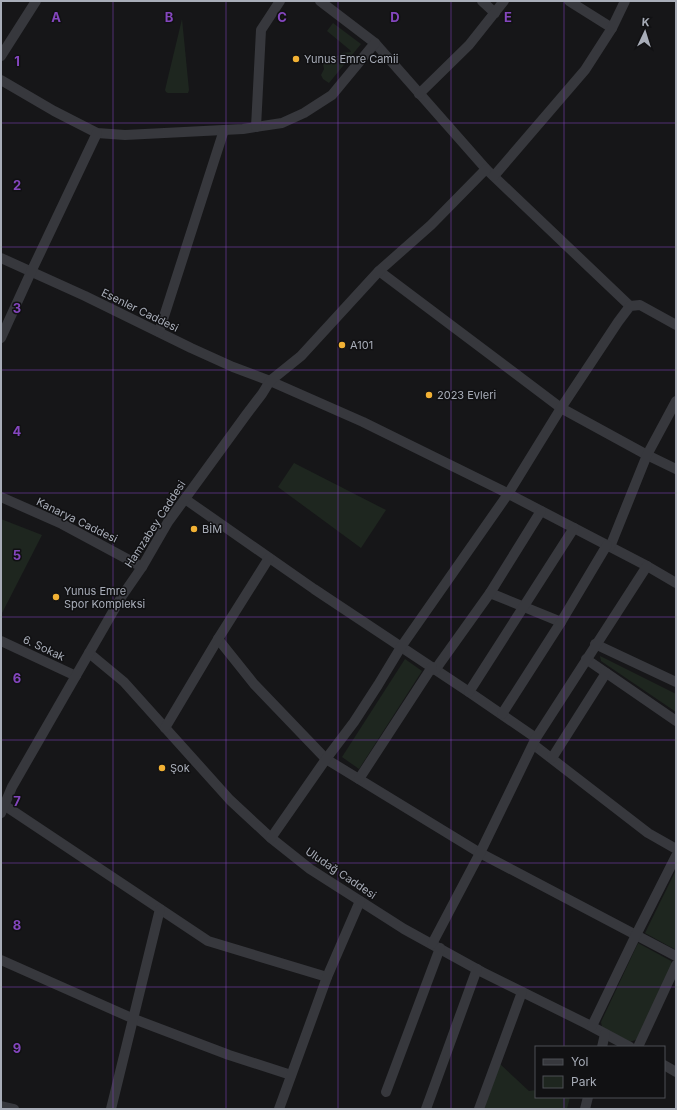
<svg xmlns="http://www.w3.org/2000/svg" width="677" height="1110" viewBox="0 0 677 1110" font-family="Inter,sans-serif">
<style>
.green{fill:#1e261f}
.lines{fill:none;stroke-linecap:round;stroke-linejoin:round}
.minor{stroke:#37383d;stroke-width:10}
.grid{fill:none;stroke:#8446be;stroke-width:1;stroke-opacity:0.55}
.poi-dot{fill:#f2b134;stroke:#111113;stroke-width:1.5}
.labels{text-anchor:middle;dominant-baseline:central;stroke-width:3;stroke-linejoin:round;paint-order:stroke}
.poi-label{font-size:11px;fill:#a8adb8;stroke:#111113;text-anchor:start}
.street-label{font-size:11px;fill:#a8adb8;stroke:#111113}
.grid-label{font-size:13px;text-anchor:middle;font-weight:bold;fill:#8446be;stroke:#111113;stroke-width:3;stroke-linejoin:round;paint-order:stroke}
</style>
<rect width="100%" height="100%" fill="#161618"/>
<g class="green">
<path d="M 182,19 L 189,90 L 188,93 L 168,93 L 166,92 L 165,90 Z"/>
<path d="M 333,23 L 361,44 L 329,83 L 323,79 L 321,75 L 324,69 L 323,64 L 342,53 L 351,52 L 350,50 L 327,31 Z"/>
<path d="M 294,463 L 386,510 L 361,548 L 278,487 Z"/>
<path d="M 1,519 L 42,535 L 1,615 Z"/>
<path d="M 600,656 L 676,694 L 676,712 L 601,661 Z"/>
<path d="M 405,659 L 422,671 L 359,769 L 342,757 Z"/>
<path d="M 676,870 L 676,950 L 645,933 Z"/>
<path d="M 638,943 L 671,961 L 672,964 L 638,1039 L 630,1042 L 602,1027 L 601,1022 Z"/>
<path d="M 500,1064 L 529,1091 L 536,1090 L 536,1097 L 570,1097 L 567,1109 L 484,1109 Z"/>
</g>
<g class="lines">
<g class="minor">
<path d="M 320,1 L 375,43 L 486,169 L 630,306"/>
<path d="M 482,1 L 495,13"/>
<path d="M 569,1 L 612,28"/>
<path d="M 1,56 L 36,1"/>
<path d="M 1,80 L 54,111 L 97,133 L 125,135 L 243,129 L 282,123 L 304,113 L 332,95 L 375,43"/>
<path d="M 419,94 L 469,45 L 504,1"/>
<path d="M 256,127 L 261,30 L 280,1"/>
<path d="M 494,176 L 585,70 L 612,28 L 625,1"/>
<path d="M 1,258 L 85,296 L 191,348 L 233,367 L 270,381 L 363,422 L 501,490 L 647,566 L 676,583"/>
<path d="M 379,271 L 561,408 L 647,455 L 676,469"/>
<path d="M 159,332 L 224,130"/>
<path d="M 1,338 L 31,272 L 97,133"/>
<path d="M 1,497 L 62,524 L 142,567"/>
<path d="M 185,499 L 314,589 L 469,692 L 536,738"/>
<path d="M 610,547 L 647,455 L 676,401"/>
<path d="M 490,593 L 561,622"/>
<path d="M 218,639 L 254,684 L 326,759 L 480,853 L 676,956"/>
<path d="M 1,641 L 76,676"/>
<path d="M 595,644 L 676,682"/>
<path d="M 89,653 L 124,682 L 230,800 L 271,838 L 310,869 L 404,929 L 482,972 L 587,1024 L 630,1047"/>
<path d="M 586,659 L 676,721"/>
<path d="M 435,670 L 490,593 L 541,511"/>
<path d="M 469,692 L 574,528"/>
<path d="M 502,714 L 561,622 L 607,545"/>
<path d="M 165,728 L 218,639 L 269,558"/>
<path d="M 534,745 L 648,833 L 676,849"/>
<path d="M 552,758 L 606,673"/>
<path d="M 359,779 L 432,667"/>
<path d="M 4,805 L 208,941 L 327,977"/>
<path d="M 1,813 L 12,787 L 89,653 L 122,596 L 142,567 L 168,522 L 246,415 L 262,394 L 270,381 L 301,356 L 379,271 L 431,225 L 486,169"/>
<path d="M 271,838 L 326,759 L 354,722 L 378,685 L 401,647 L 508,494 L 561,408 L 618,322 L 630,306 L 640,305 L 676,325"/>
<path d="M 432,944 L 480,853 L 536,738 L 647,566"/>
<path d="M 1,960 L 134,1019 L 229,1055 L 291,1075"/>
<path d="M 592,1026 L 636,935 L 676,856"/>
<path d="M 602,1047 L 605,1034"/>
<path d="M 638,1047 L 676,965"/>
<path d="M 664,1065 L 676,1072"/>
<path d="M 386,1092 L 440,948"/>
<path d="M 1,1106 L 14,1109"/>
<path d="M 111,1109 L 160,909"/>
<path d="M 279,1109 L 327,977 L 360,901"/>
<path d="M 426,1109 L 477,969"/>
<path d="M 479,1109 L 522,992"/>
<path d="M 585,1109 L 588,1097"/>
</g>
</g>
<path class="grid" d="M 113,1 L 113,1109M 226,1 L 226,1109M 338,1 L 338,1109M 451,1 L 451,1109M 564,1 L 564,1047M 1,123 L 676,123M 1,247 L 676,247M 1,370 L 676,370M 1,493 L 676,493M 1,617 L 676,617M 1,740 L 676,740M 1,863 L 676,863M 1,987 L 676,987M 564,1097 L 564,1109"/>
<g class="poi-dot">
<circle cx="296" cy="59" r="4"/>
<circle cx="342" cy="345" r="4"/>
<circle cx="429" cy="395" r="4"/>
<circle cx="194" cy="529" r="4"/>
<circle cx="56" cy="597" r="4"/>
<circle cx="162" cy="768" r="4"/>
</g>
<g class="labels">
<g class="poi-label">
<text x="304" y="59">Yunus Emre Camii</text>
<text x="350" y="345">A101</text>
<text x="437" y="395">2023 Evleri</text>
<text x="202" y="529">BİM</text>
<text x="64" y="591">Yunus Emre<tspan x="64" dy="13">Spor Kompleksi</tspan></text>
<text x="170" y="768">Şok</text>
</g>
<g class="street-label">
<text transform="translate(140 310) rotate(26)">Esenler Caddesi</text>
<text transform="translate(77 520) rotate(26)">Kanarya Caddesi</text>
<text transform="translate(155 524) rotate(-57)">Hamzabey Caddesi</text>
<text transform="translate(44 648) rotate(25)">6. Sokak</text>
<text transform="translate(341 873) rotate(34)">Uludağ Caddesi</text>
</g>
</g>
<g class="grid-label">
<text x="56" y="22">A</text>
<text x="169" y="22">B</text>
<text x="282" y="22">C</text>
<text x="395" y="22">D</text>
<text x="508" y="22">E</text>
<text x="17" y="66">1</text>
<text x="17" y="190">2</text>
<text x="17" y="313">3</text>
<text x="17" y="436">4</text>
<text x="17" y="560">5</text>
<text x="17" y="683">6</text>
<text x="17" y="806">7</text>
<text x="17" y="930">8</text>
<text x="17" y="1053">9</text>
</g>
<rect width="677" height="1110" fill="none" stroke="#a8adb8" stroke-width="4"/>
<rect x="535" y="1046" width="130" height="52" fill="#111113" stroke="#4d4f55"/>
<rect x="543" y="1059" width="20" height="6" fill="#37383d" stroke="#4d4f55"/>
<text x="571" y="1066" font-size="12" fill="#a8adb8">Yol</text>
<rect x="543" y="1076" width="20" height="12" fill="#1e261f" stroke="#4d4f55"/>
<text x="571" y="1086" font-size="12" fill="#a8adb8">Park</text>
<g transform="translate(645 32) rotate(4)" stroke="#111113" stroke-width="3" paint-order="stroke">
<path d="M0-3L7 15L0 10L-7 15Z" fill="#a8adb8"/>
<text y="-6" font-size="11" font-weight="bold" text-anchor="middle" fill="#a8adb8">K</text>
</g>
</svg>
